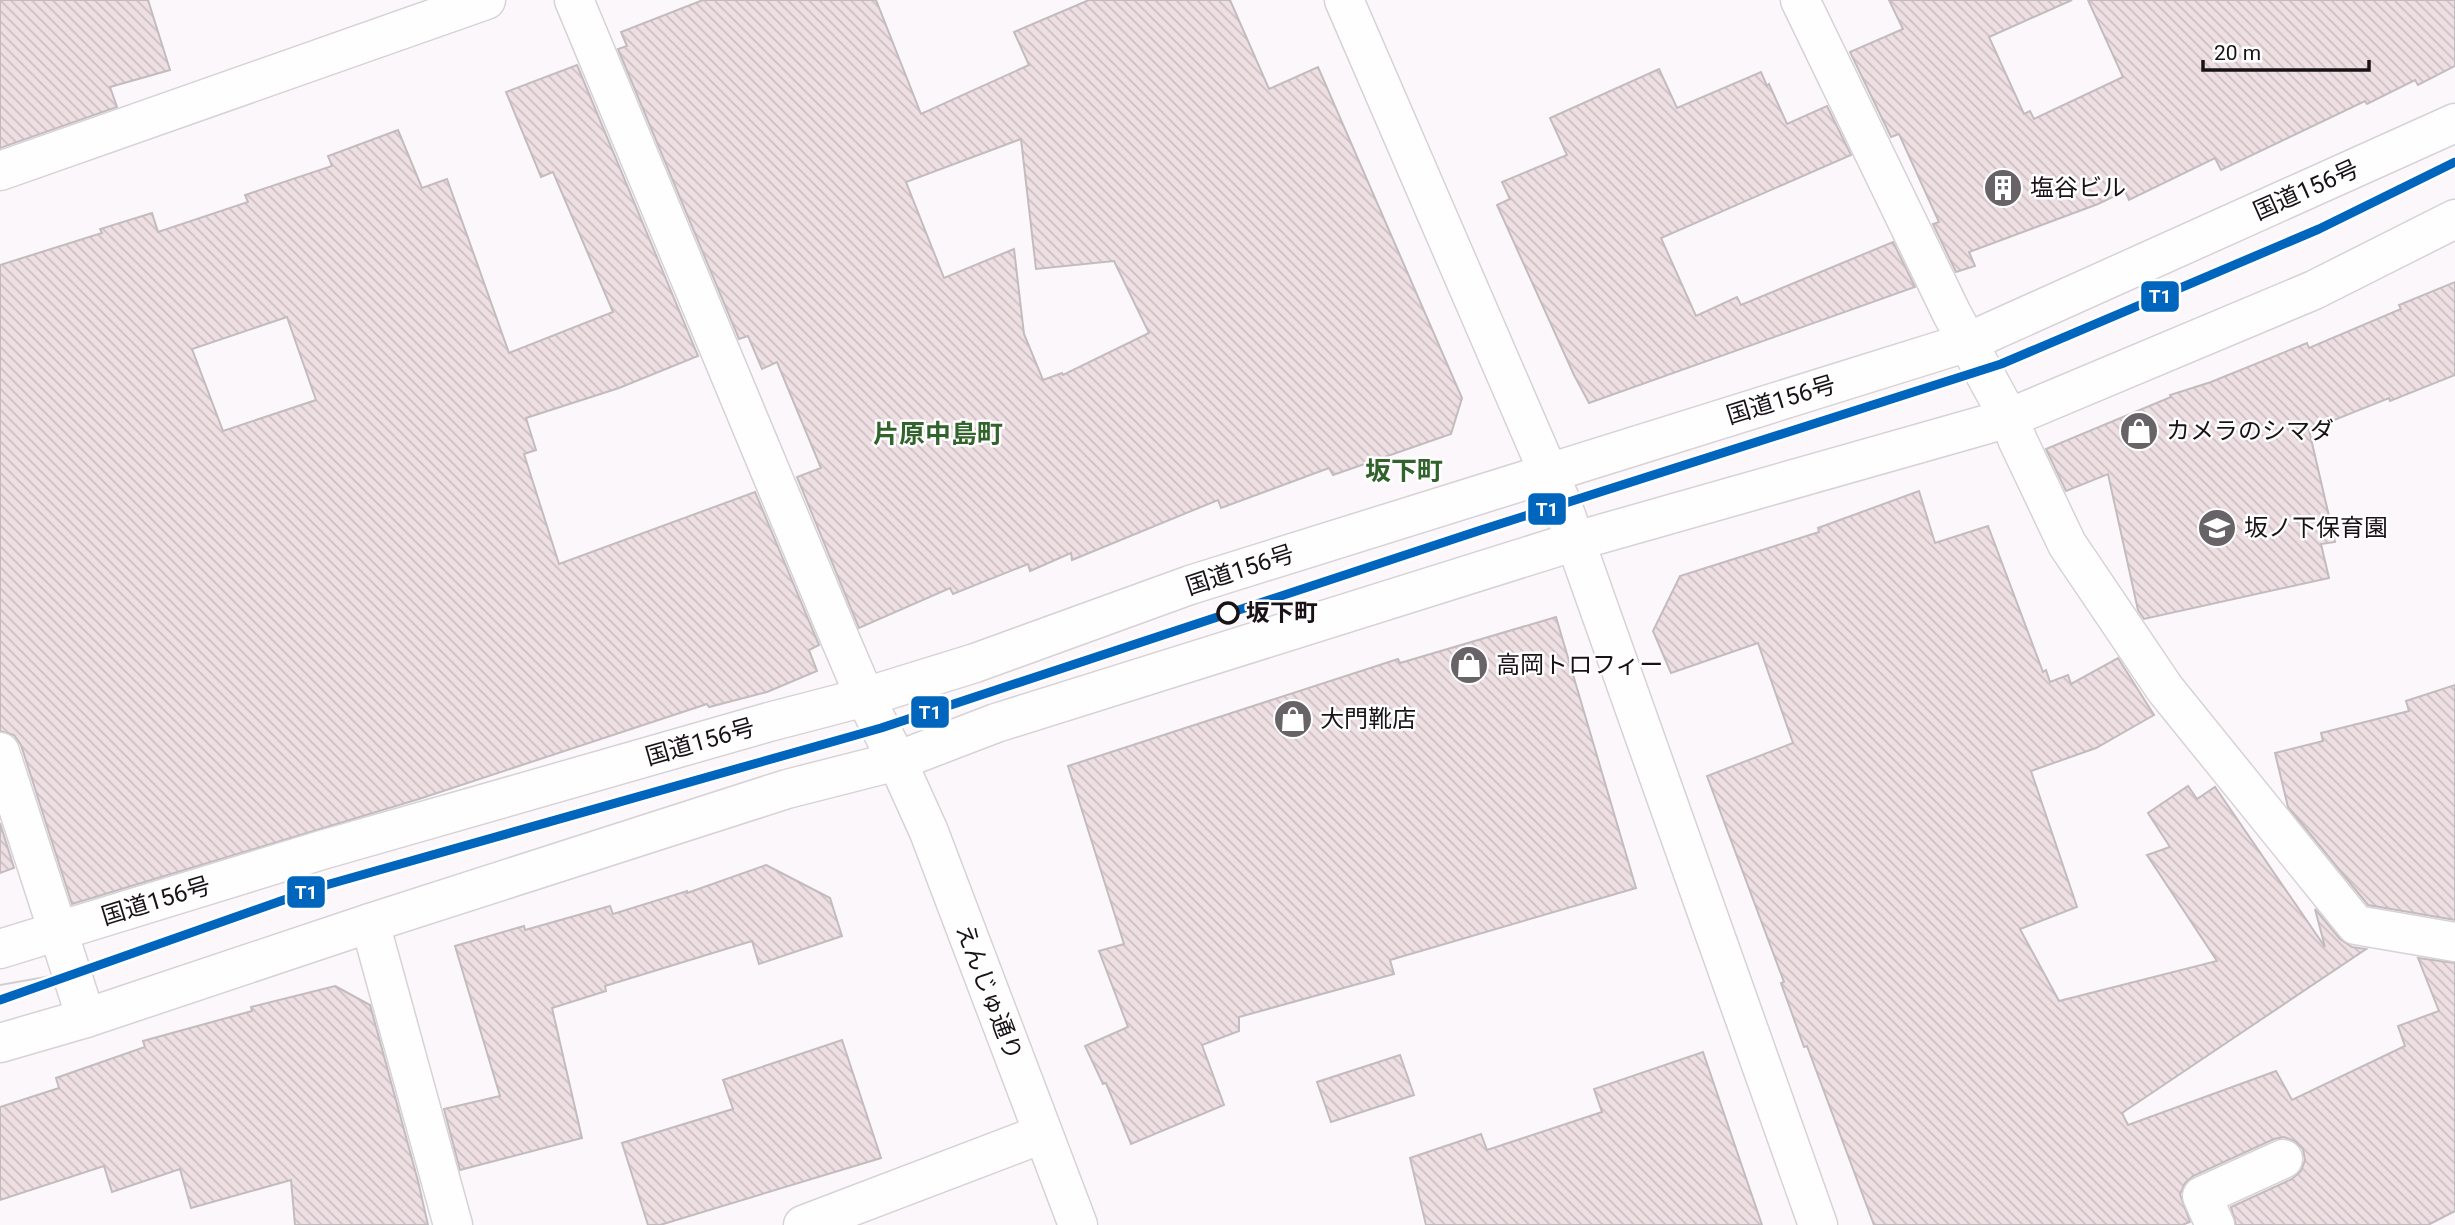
<svg xmlns="http://www.w3.org/2000/svg" width="2455" height="1225" viewBox="0 0 2455 1225" font-family="Roboto,'Noto Sans JP',sans-serif">
<style>
.building{fill:url(#building-back-hatch);stroke:#c3bcbf;stroke-width:2;fill-rule:evenodd}
.lines{fill:none;stroke-linecap:round;stroke-linejoin:round}
.street-casing{stroke:#d7d2d6;stroke-width:41}
.secondary-casing{stroke:#d7d2d6;stroke-width:41}
.highway-casing{stroke:#d7d2d6;stroke-width:41}
.street{stroke:#fffefe;stroke-width:38}
.secondary{stroke:#fffefe;stroke-width:38}
.highway{stroke:#fffefe;stroke-width:38}
.tram{stroke:#d0cfd0;stroke-width:2}
.tram-1-casing{stroke:#fff;stroke-width:14}
.tram-1{stroke:#0065bd;stroke-width:9}
.stop-dot{fill:#fff;stroke:#191318;stroke-width:3.5}
.labels{text-anchor:middle;dominant-baseline:central;stroke-width:5;stroke-linejoin:round;paint-order:stroke}
.poi-label{font-size:24px;fill:#191318;stroke:#fff;text-anchor:start}
.street-label{font-size:24px;fill:#191318;stroke:#fff}
.stop-label{font-size:24px;font-weight:bold;fill:#191318;stroke:#fff;text-anchor:start}
.neighbourhood-label{font-size:26px;font-weight:bold;fill:#32632d;stroke:#fff}
.line-badge{stroke:#fff;stroke-width:2.5}
.badge-label{font-size:19px;text-anchor:middle;font-weight:bold;fill:#fff}
</style>
<defs>
<pattern id="building-back-hatch" width="6" height="6" patternUnits="userSpaceOnUse" patternTransform="scale(1.75)"><rect width="6" height="6" fill="#eedfe3"/><path d="M-1 5l2 2M0 0l6 6M5-1l2 2" fill="none" stroke="#ccbec2"/></pattern>
</defs>
<rect width="100%" height="100%" fill="#fcf7fb"/>
<g class="building">
<path d="M 0,0 L 148,0 L 170,70 L 110,87 L 117,107 L 0,148 Z"/>
<path d="M 703,0 L 876,0 L 921,114 L 1029,65 L 1014,32 L 1089,0 L 1230,0 L 1269,89 L 1318,67 L 1462,398 L 1451,434 L 1333,475 L 1329,468 L 1221,508 L 1218,500 L 1072,560 L 1071,553 L 1030,571 L 1028,564 L 953,594 L 950,588 L 859,628 L 797,477 L 821,468 L 777,362 L 762,369 L 748,336 L 739,339 L 618,49 L 627,46 L 621,32 ZM 1021,139 L 1036,269 L 1114,261 L 1149,333 L 1063,375 L 1062,373 L 1043,380 L 1024,334 L 1014,249 L 944,278 L 906,182 Z"/>
<path d="M 1889,0 L 2072,0 L 1989,37 L 2024,114 L 2030,111 L 2034,119 L 2123,77 L 2088,0 L 2455,0 L 2455,66 L 2418,85 L 2415,80 L 2367,104 L 2365,101 L 2221,170 L 2215,158 L 2129,200 L 2125,191 L 2098,204 L 1969,252 L 1975,266 L 1956,272 L 1933,224 L 1939,222 L 1899,134 L 1891,137 L 1850,52 L 1903,29 Z"/>
<path d="M 577,65 L 698,356 L 619,388 L 526,418 L 536,450 L 524,454 L 559,564 L 755,492 L 819,645 L 809,650 L 817,671 L 767,692 L 709,707 L 707,704 L 419,799 L 72,904 L 21,745 L 14,735 L 0,731 L 0,265 L 102,233 L 100,229 L 152,213 L 158,232 L 248,202 L 245,195 L 332,166 L 328,156 L 398,130 L 422,188 L 447,179 L 509,353 L 613,312 L 553,172 L 541,177 L 506,92 ZM 287,317 L 316,400 L 223,431 L 192,349 Z"/>
<path d="M 1659,69 L 1677,108 L 1761,72 L 1767,86 L 1769,84 L 1787,124 L 1827,106 L 1851,155 L 1661,238 L 1696,316 L 1737,297 L 1741,305 L 1893,242 L 1915,287 L 1589,403 L 1574,375 L 1497,205 L 1510,199 L 1502,182 L 1567,155 L 1550,118 Z"/>
<path d="M 2455,282 L 2455,375 L 2390,401 L 2389,398 L 2309,430 L 2335,542 L 2321,544 L 2329,578 L 2144,619 L 2138,610 L 2108,474 L 2066,491 L 2046,449 L 2171,397 L 2170,395 L 2211,382 L 2307,343 L 2309,348 L 2401,309 L 2399,305 Z"/>
<path d="M 1919,491 L 1935,543 L 1988,526 L 2043,672 L 2046,670 L 2050,682 L 2068,675 L 2071,684 L 2118,658 L 2154,715 L 2096,748 L 2031,771 L 2077,907 L 2020,929 L 2059,1001 L 2217,961 L 2147,855 L 2170,847 L 2148,813 L 2188,786 L 2197,799 L 2215,787 L 2325,947 L 2315,909 L 2340,939 L 2352,947 L 2366,949 L 2122,1113 L 2128,1125 L 2276,1071 L 2292,1100 L 2405,1046 L 2398,1026 L 2439,1011 L 2418,958 L 2455,963 L 2455,1211 L 2428,1225 L 2236,1225 L 2231,1207 L 2292,1179 L 2301,1171 L 2305,1160 L 2303,1149 L 2295,1141 L 2284,1137 L 2274,1139 L 2193,1176 L 2185,1183 L 2180,1194 L 2190,1222 L 2182,1225 L 1874,1225 L 1807,1046 L 1804,1047 L 1781,983 L 1784,982 L 1707,776 L 1793,743 L 1758,643 L 1671,673 L 1653,631 L 1680,576 L 1819,532 L 1818,528 Z"/>
<path d="M 1556,617 L 1636,888 L 1390,960 L 1394,974 L 1239,1017 L 1239,1031 L 1202,1045 L 1224,1105 L 1131,1144 L 1106,1083 L 1103,1084 L 1085,1046 L 1128,1027 L 1099,951 L 1124,944 L 1068,766 L 1398,659 L 1400,663 Z"/>
<path d="M 2455,685 L 2455,920 L 2368,905 L 2288,807 L 2275,753 L 2323,741 L 2321,733 L 2409,711 L 2406,701 Z"/>
<path d="M 0,823 L 14,868 L 0,873 Z"/>
<path d="M 766,865 L 830,898 L 842,936 L 759,964 L 752,941 L 605,986 L 606,991 L 552,1008 L 582,1138 L 460,1170 L 444,1109 L 500,1096 L 455,946 L 524,926 L 525,930 L 610,906 L 613,914 L 687,891 L 687,893 Z"/>
<path d="M 335,986 L 370,1005 L 418,1181 L 428,1225 L 295,1225 L 291,1180 L 191,1208 L 180,1169 L 112,1192 L 104,1166 L 0,1200 L 0,1107 L 59,1088 L 56,1078 L 145,1047 L 143,1041 L 252,1011 L 251,1007 Z"/>
<path d="M 842,1040 L 881,1158 L 660,1225 L 648,1225 L 622,1143 L 733,1109 L 723,1080 Z"/>
<path d="M 1703,1052 L 1762,1225 L 1426,1225 L 1410,1158 L 1481,1134 L 1487,1150 L 1602,1112 L 1594,1089 Z"/>
<path d="M 1400,1055 L 1414,1095 L 1331,1122 L 1317,1082 Z"/>
</g>
<g class="lines">
<defs>
<g id="street">
<path d="M 574,0 L 841,641 L 865,697 L 897,761"/>
<path d="M 1344,0 L 1562,504 L 1818,1225"/>
<path d="M 1800,0 L 1952,314 L 2009,418 L 2018,441 L 2067,544 L 2165,689 L 2356,925 L 2455,942"/>
<path d="M 0,171 L 486,0"/>
<path d="M 0,752 L 86,1018"/>
<path d="M 370,923 L 453,1225"/>
<path d="M 803,1225 L 1042,1134"/>
<path d="M 2215,1225 L 2202,1196 L 2283,1159"/>
</g>
<path id="secondary" d="M 897,761 L 929,832 L 1078,1225"/>
<g id="highway">
<path d="M 0,949 L 322,850 L 769,722 L 865,697 L 975,663 L 1190,585 L 1968,342 L 2455,123"/>
<path d="M 0,1043 L 86,1018 L 370,923 L 787,789 L 897,761 L 996,723 L 1576,541 L 2009,418 L 2314,290 L 2455,219"/>
</g>
</defs>
<use href="#street" class="street-casing"/>
<use href="#secondary" class="secondary-casing"/>
<use href="#highway" class="highway-casing"/>
<use href="#street" class="street"/>
<use href="#secondary" class="secondary"/>
<use href="#highway" class="highway"/>
<path class="tram" d="M 0,985 L 85,970"/>
<defs>
<path id="tram-1" d="M 0,1000 L 326,885 L 881,728 L 1481,530 L 2001,364 L 2319,229 L 2455,162"/>
</defs>
<use href="#tram-1" class="tram-1-casing"/>
<use href="#tram-1" class="tram-1"/>
</g>
<defs>
<symbol id="building-disc" viewBox="-11 -11 22 22"><circle r="9.5" fill="#686367" stroke="#fff"/><path d="M-4-6H4V6H1V3H-1V6H-4ZM-2.5-4.3h1.7v1.8h-1.7ZM.8-4.3h1.7v1.8H.8ZM-2.5-1h1.7V.8h-1.7ZM.8-1h1.7V.8H.8Z" fill="#fff"/></symbol>
<symbol id="shop-disc" viewBox="-11 -11 22 22"><circle r="9.5" fill="#686367" stroke="#fff"/><path d="M-5-2.5h2.3a2.7 3.5 0 0 1 5.4 0H5L5.5 6h-11ZM-1.5-2.5h3a1.5 2.3 0 0 0-3 0Z" fill="#fff"/></symbol>
<symbol id="school-disc" viewBox="-11 -11 22 22"><circle r="9.5" fill="#686367" stroke="#fff"/><path d="M0-5L7-2L0 1L-7-2ZM-4 1L0 2.5L4 1V4Q0 6-4 4Z" fill="#fff"/></symbol>
</defs>
<g fill-rule="evenodd">
<use href="#building-disc" x="1981" y="166" width="44" height="44"/>
<use href="#shop-disc" x="2117" y="409" width="44" height="44"/>
<use href="#school-disc" x="2195" y="506" width="44" height="44"/>
<use href="#shop-disc" x="1447" y="643" width="44" height="44"/>
<use href="#shop-disc" x="1271" y="697" width="44" height="44"/>
</g>
<circle class="stop-dot" cx="1228" cy="613" r="10"/>
<g class="labels">
<g class="poi-label">
<text x="2030" y="188">塩谷ビル</text>
<text x="2166" y="431">カメラのシマダ</text>
<text x="2244" y="528">坂ノ下保育園</text>
<text x="1496" y="665">高岡トロフィー</text>
<text x="1320" y="719">大門靴店</text>
</g>
<g class="street-label">
<text transform="translate(2306 190) rotate(-24)">国道156号</text>
<text transform="translate(1781 400) rotate(-17)">国道156号</text>
<text transform="translate(1240 570) rotate(-18)">国道156号</text>
<text transform="translate(700 742) rotate(-16)">国道156号</text>
<text transform="translate(156 901) rotate(-17)">国道156号</text>
<text transform="translate(989 992) rotate(69)">えんじゅ通り</text>
</g>
<g class="stop-label">
<text x="1246" y="613">坂下町</text>
</g>
<g class="neighbourhood-label">
<text x="938" y="434">片原中島町</text>
<text x="1404" y="471">坂下町</text>
</g>
</g>
<g class="line-badge">
<rect x="2140" y="280" width="40" height="33" rx="7" fill="#0065bd"/>
<rect x="1527" y="492" width="40" height="34" rx="7" fill="#0065bd"/>
<rect x="910" y="695" width="40" height="34" rx="7" fill="#0065bd"/>
<rect x="286" y="875" width="40" height="34" rx="7" fill="#0065bd"/>
</g>
<g class="badge-label">
<text x="2160" y="303">T1</text>
<text x="1547" y="516">T1</text>
<text x="930" y="719">T1</text>
<text x="306" y="899">T1</text>
</g>
<path d="M2203 60v10h166v-10" fill="none" stroke="#191318" stroke-width="3.5"/>
<text x="2214" y="60" font-size="21" fill="#191318" stroke="#ffffff" stroke-width="5" paint-order="stroke">20 m</text>
</svg>
